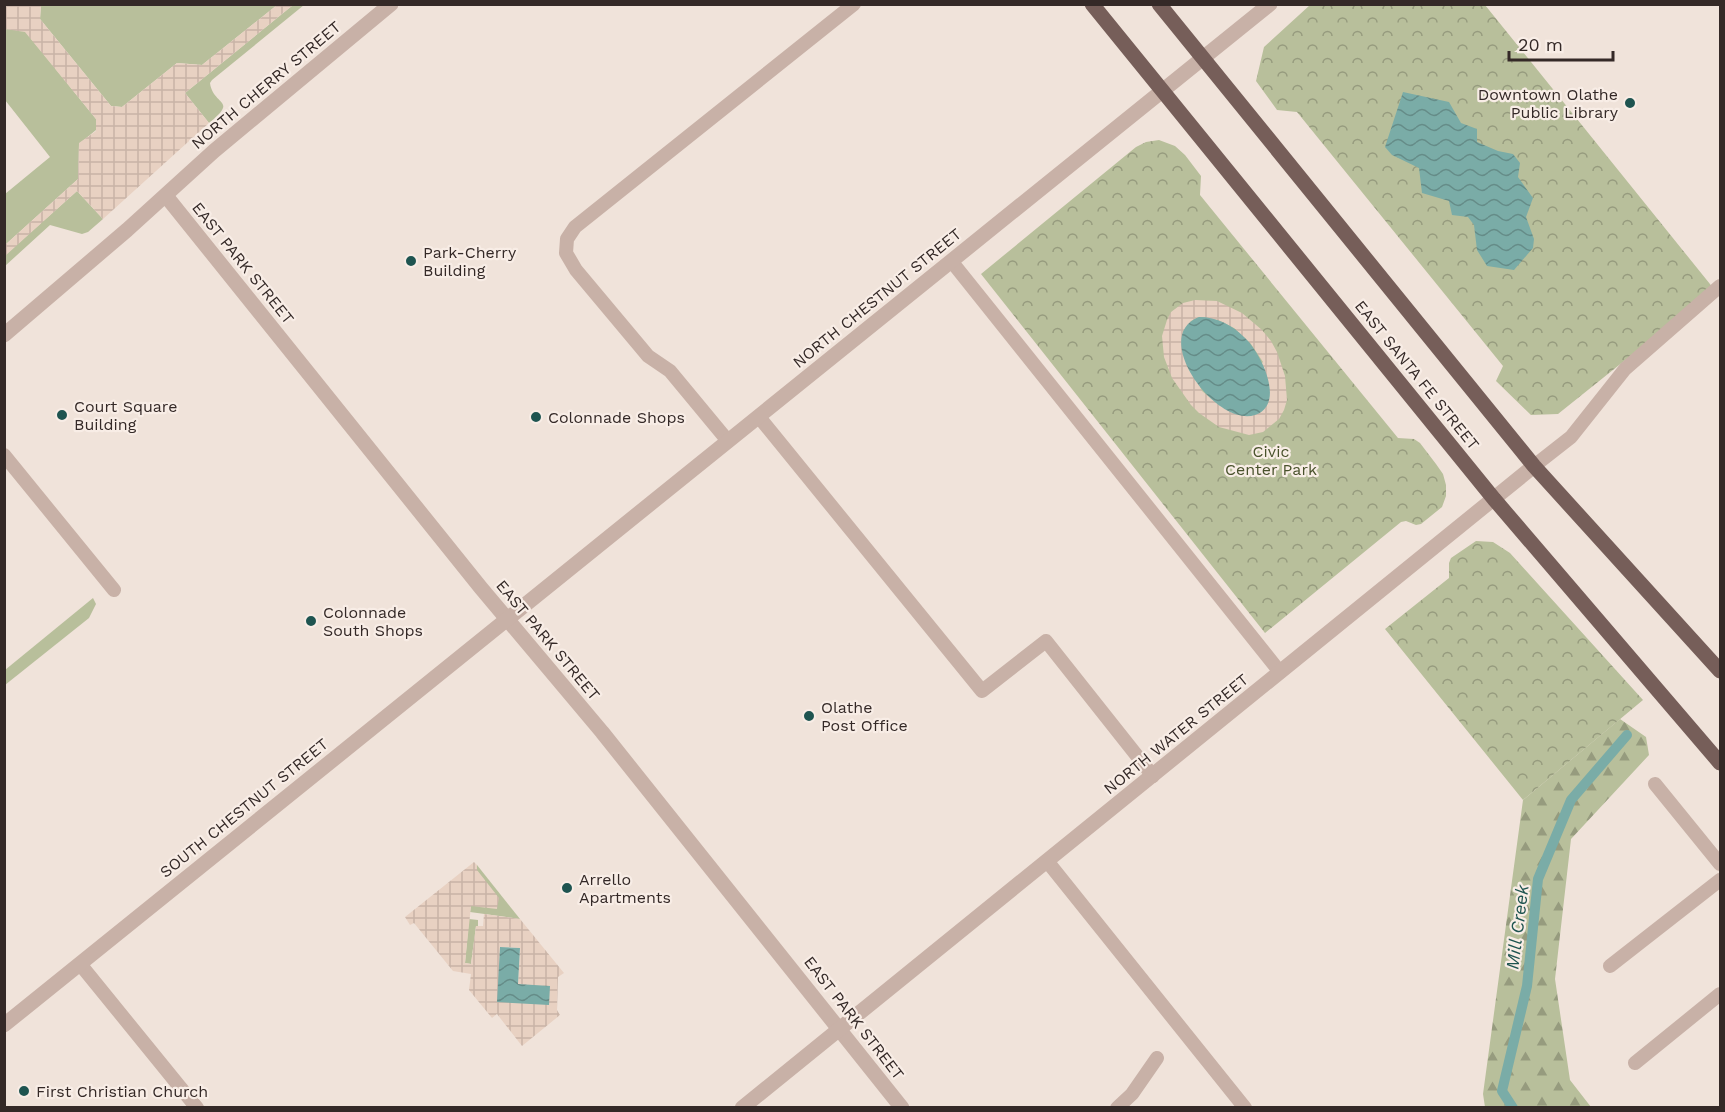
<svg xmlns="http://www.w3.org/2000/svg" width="1725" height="1112" viewBox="0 0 1725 1112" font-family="'Work Sans',sans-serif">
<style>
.grass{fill:#b8bf9b}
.forest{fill:url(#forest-firs)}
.park{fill:url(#park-crowns)}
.plaza{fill:url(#plaza-grid);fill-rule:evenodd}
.water{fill:url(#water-waves)}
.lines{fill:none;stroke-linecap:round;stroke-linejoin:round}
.stream{stroke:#7aaca7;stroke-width:10}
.service{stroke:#c8b1a7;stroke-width:14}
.minor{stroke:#c8b1a7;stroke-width:15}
.primary{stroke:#765e59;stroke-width:15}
.poi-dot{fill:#1e5450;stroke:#f8ede6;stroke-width:2}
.labels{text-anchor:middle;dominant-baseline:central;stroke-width:4.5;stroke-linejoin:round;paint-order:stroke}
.street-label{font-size:16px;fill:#342927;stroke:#f8ede6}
.poi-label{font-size:16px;fill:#342927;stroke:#f8ede6;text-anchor:start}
.park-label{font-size:16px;fill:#49522c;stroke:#f8ede6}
.water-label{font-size:18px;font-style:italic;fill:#1e5450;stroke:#f8ede6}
</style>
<defs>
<pattern id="forest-firs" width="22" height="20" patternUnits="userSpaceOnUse" patternTransform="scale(1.5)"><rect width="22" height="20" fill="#b8bf9b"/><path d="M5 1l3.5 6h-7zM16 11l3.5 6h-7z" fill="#969b7e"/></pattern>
<pattern id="park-crowns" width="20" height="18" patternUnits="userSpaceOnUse" patternTransform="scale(1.5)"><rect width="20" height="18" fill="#b8bf9b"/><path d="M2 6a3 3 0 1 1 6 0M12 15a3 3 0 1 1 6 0" fill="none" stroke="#969b7e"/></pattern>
<pattern id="plaza-grid" width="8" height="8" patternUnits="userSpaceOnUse" patternTransform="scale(1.5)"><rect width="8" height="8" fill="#e8d1c2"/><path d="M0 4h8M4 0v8" fill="none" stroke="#c8b3a7"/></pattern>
<pattern id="water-waves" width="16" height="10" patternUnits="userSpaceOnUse" patternTransform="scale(1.5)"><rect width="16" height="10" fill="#7aaca7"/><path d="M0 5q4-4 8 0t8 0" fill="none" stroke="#658c88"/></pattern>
</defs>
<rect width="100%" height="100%" fill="#f0e3da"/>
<g class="grass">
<path d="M 41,5 L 277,5 L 202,65 L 177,63 L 122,107 L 111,106 L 40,19 Z"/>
<path d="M 293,5 L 304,5 L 212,80 L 210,83 C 213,106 239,99 209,123 L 185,93 Z"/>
<path d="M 5,29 L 25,31 L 96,119 L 96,130 L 79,144 L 78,179 L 5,245 L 5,194 L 50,157 L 5,100 Z"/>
<path d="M 77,191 L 103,219 L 88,232 L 82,234 L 50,225 L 5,266 L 4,256 Z"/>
<path d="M 93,598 L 96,604 L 89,618 L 5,685 L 5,670 Z"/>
<path d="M 477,865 L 520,919 L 470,912 Z"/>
<path d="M 469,919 L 478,920 L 478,926 L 476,926 L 471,964 L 465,963 Z"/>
</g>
<path class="forest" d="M 1620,719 L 1646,737 L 1649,755 L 1571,839 L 1555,979 L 1570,1080 L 1591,1107 L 1485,1107 L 1483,1094 L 1523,800 Z"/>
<g class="park">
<path d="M 1310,5 L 1485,5 L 1714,289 L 1558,414 L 1531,415 L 1496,381 L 1503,366 L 1297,112 L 1277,110 L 1256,81 L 1264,47 Z"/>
<path d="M 1159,140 L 1175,146 L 1185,155 L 1201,176 L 1200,195 L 1398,438 L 1414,439 L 1420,443 L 1436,464 L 1443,474 L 1446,485 L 1446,496 L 1442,507 L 1421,524 L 1416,525 L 1406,521 L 1401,522 L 1265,633 L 981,274 L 1136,147 L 1146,142 Z"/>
<path d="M 1476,541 L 1493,542 L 1510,553 L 1643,700 L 1523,800 L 1385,629 L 1449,578 L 1449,563 L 1451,558 Z"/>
</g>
<g class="plaza">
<path d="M 5,4 L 41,5 L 40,19 L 111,106 L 122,107 L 177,63 L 202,65 L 277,5 L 293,5 L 185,93 L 209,123 L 103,219 L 77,191 L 5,256 L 5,245 L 78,179 L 79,143 L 96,131 L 96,119 L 25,32 L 5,29 Z"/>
<path d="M 1195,300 L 1217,301 L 1242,313 L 1262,330 L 1271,341 L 1277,352 L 1285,376 L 1287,400 L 1284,410 L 1279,419 L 1263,432 L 1249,435 L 1219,427 L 1199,413 L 1191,405 L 1172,378 L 1164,357 L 1162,336 L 1167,320 L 1171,312 L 1183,303 ZM 1199,317 L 1218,320 L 1234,328 L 1251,344 L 1263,362 L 1219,405 L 1202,391 L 1182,348 L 1183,332 L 1191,321 Z"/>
<path d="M 474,862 L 477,865 L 477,870 L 499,898 L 497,909 L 471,906 L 465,963 L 471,964 L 476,926 L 483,926 L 484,914 L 520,919 L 564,973 L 558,977 L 557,1010 L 560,1015 L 522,1046 L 497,1014 L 492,1018 L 469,990 L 471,974 L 453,971 L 414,923 L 410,925 L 405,917 ZM 501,947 L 520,948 L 518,984 Z"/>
</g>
<g class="water">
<path d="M 1403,92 L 1449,102 L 1461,123 L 1477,129 L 1477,142 L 1498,151 L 1513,154 L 1520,163 L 1518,177 L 1533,198 L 1526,217 L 1534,239 L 1533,248 L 1514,270 L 1487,266 L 1477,250 L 1474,225 L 1468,217 L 1452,215 L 1449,201 L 1422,193 L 1419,168 L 1392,155 L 1385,147 Z"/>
<path d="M 1199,317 C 1217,317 1232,325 1244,337 C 1260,351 1287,404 1255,415 C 1216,428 1149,336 1199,317 Z"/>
<path d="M 500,947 L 520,948 L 518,984 L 550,986 L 549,1005 L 497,1002 Z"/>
</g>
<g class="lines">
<path class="stream" d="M 1513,1108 L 1502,1091 L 1527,986 L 1538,879 L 1571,800 L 1627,735"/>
<g class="service">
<path d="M 952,262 L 1280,672"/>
<path d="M 759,417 L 982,691 L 1046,641 L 1153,776"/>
<path d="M 728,441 L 670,371 L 648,356 L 576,270 L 566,253 L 567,239 L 575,227 L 854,4"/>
<path d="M 4,455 L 114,590"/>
<path d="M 1534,466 L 1571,437 L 1625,369 L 1720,286"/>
<path d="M 1655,784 L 1720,864"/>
<path d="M 1047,861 L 1245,1108"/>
<path d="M 80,964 L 197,1108"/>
<path d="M 1610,966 L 1720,880"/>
<path d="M 1635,1063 L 1720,994"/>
<path d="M 1117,1108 L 1132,1094 L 1157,1058"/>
</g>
<g class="minor">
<path d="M 166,196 L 481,588 L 602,732 L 902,1108"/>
<path d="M 4,335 L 127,230 L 214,151 L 391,4"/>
<path d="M 4,1025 L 1270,4"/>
<path d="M 742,1108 L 1534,466"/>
</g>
<g class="primary">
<path d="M 1092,4 L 1494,499 L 1720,763"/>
<path d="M 1159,4 L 1534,466 L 1720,671"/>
</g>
</g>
<g class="poi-dot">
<circle cx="1630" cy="103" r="6"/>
<circle cx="411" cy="261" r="6"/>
<circle cx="62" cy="415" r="6"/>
<circle cx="536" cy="417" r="6"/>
<circle cx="311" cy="621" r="6"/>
<circle cx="809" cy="716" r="6"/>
<circle cx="567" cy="888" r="6"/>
<circle cx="24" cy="1091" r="6"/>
</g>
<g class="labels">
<g class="street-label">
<text transform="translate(266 85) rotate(-40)">NORTH CHERRY STREET</text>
<text transform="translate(243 263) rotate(51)">EAST PARK STREET</text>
<text transform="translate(877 298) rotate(-39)">NORTH CHESTNUT STREET</text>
<text transform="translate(1417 375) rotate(51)">EAST SANTA FE STREET</text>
<text transform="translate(548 640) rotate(50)">EAST PARK STREET</text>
<text transform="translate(1176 734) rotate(-39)">NORTH WATER STREET</text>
<text transform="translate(244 808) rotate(-39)">SOUTH CHESTNUT STREET</text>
<text transform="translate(854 1018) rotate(52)">EAST PARK STREET</text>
</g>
<g class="poi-label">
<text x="1618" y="94" text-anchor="end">Downtown Olathe<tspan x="1618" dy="18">Public Library</tspan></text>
<text x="423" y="252">Park-Cherry<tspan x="423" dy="18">Building</tspan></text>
<text x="74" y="406">Court Square<tspan x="74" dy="18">Building</tspan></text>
<text x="548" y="417">Colonnade Shops</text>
<text x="323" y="612">Colonnade<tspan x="323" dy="18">South Shops</tspan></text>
<text x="821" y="707">Olathe<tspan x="821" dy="18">Post Office</tspan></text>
<text x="579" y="879">Arrello<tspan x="579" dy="18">Apartments</tspan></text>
<text x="36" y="1091">First Christian Church</text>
</g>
<g class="park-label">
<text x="1271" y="451">Civic<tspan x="1271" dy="18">Center Park</tspan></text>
</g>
<g class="water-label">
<text transform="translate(1517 927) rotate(-83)">Mill Creek</text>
</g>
</g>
<rect width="1725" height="1112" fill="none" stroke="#342927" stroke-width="12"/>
<path d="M1509 51v9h104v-9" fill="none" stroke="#342927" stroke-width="3"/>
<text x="1518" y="51" font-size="18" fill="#342927" stroke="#f8ede6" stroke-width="4.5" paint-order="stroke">20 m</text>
</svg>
